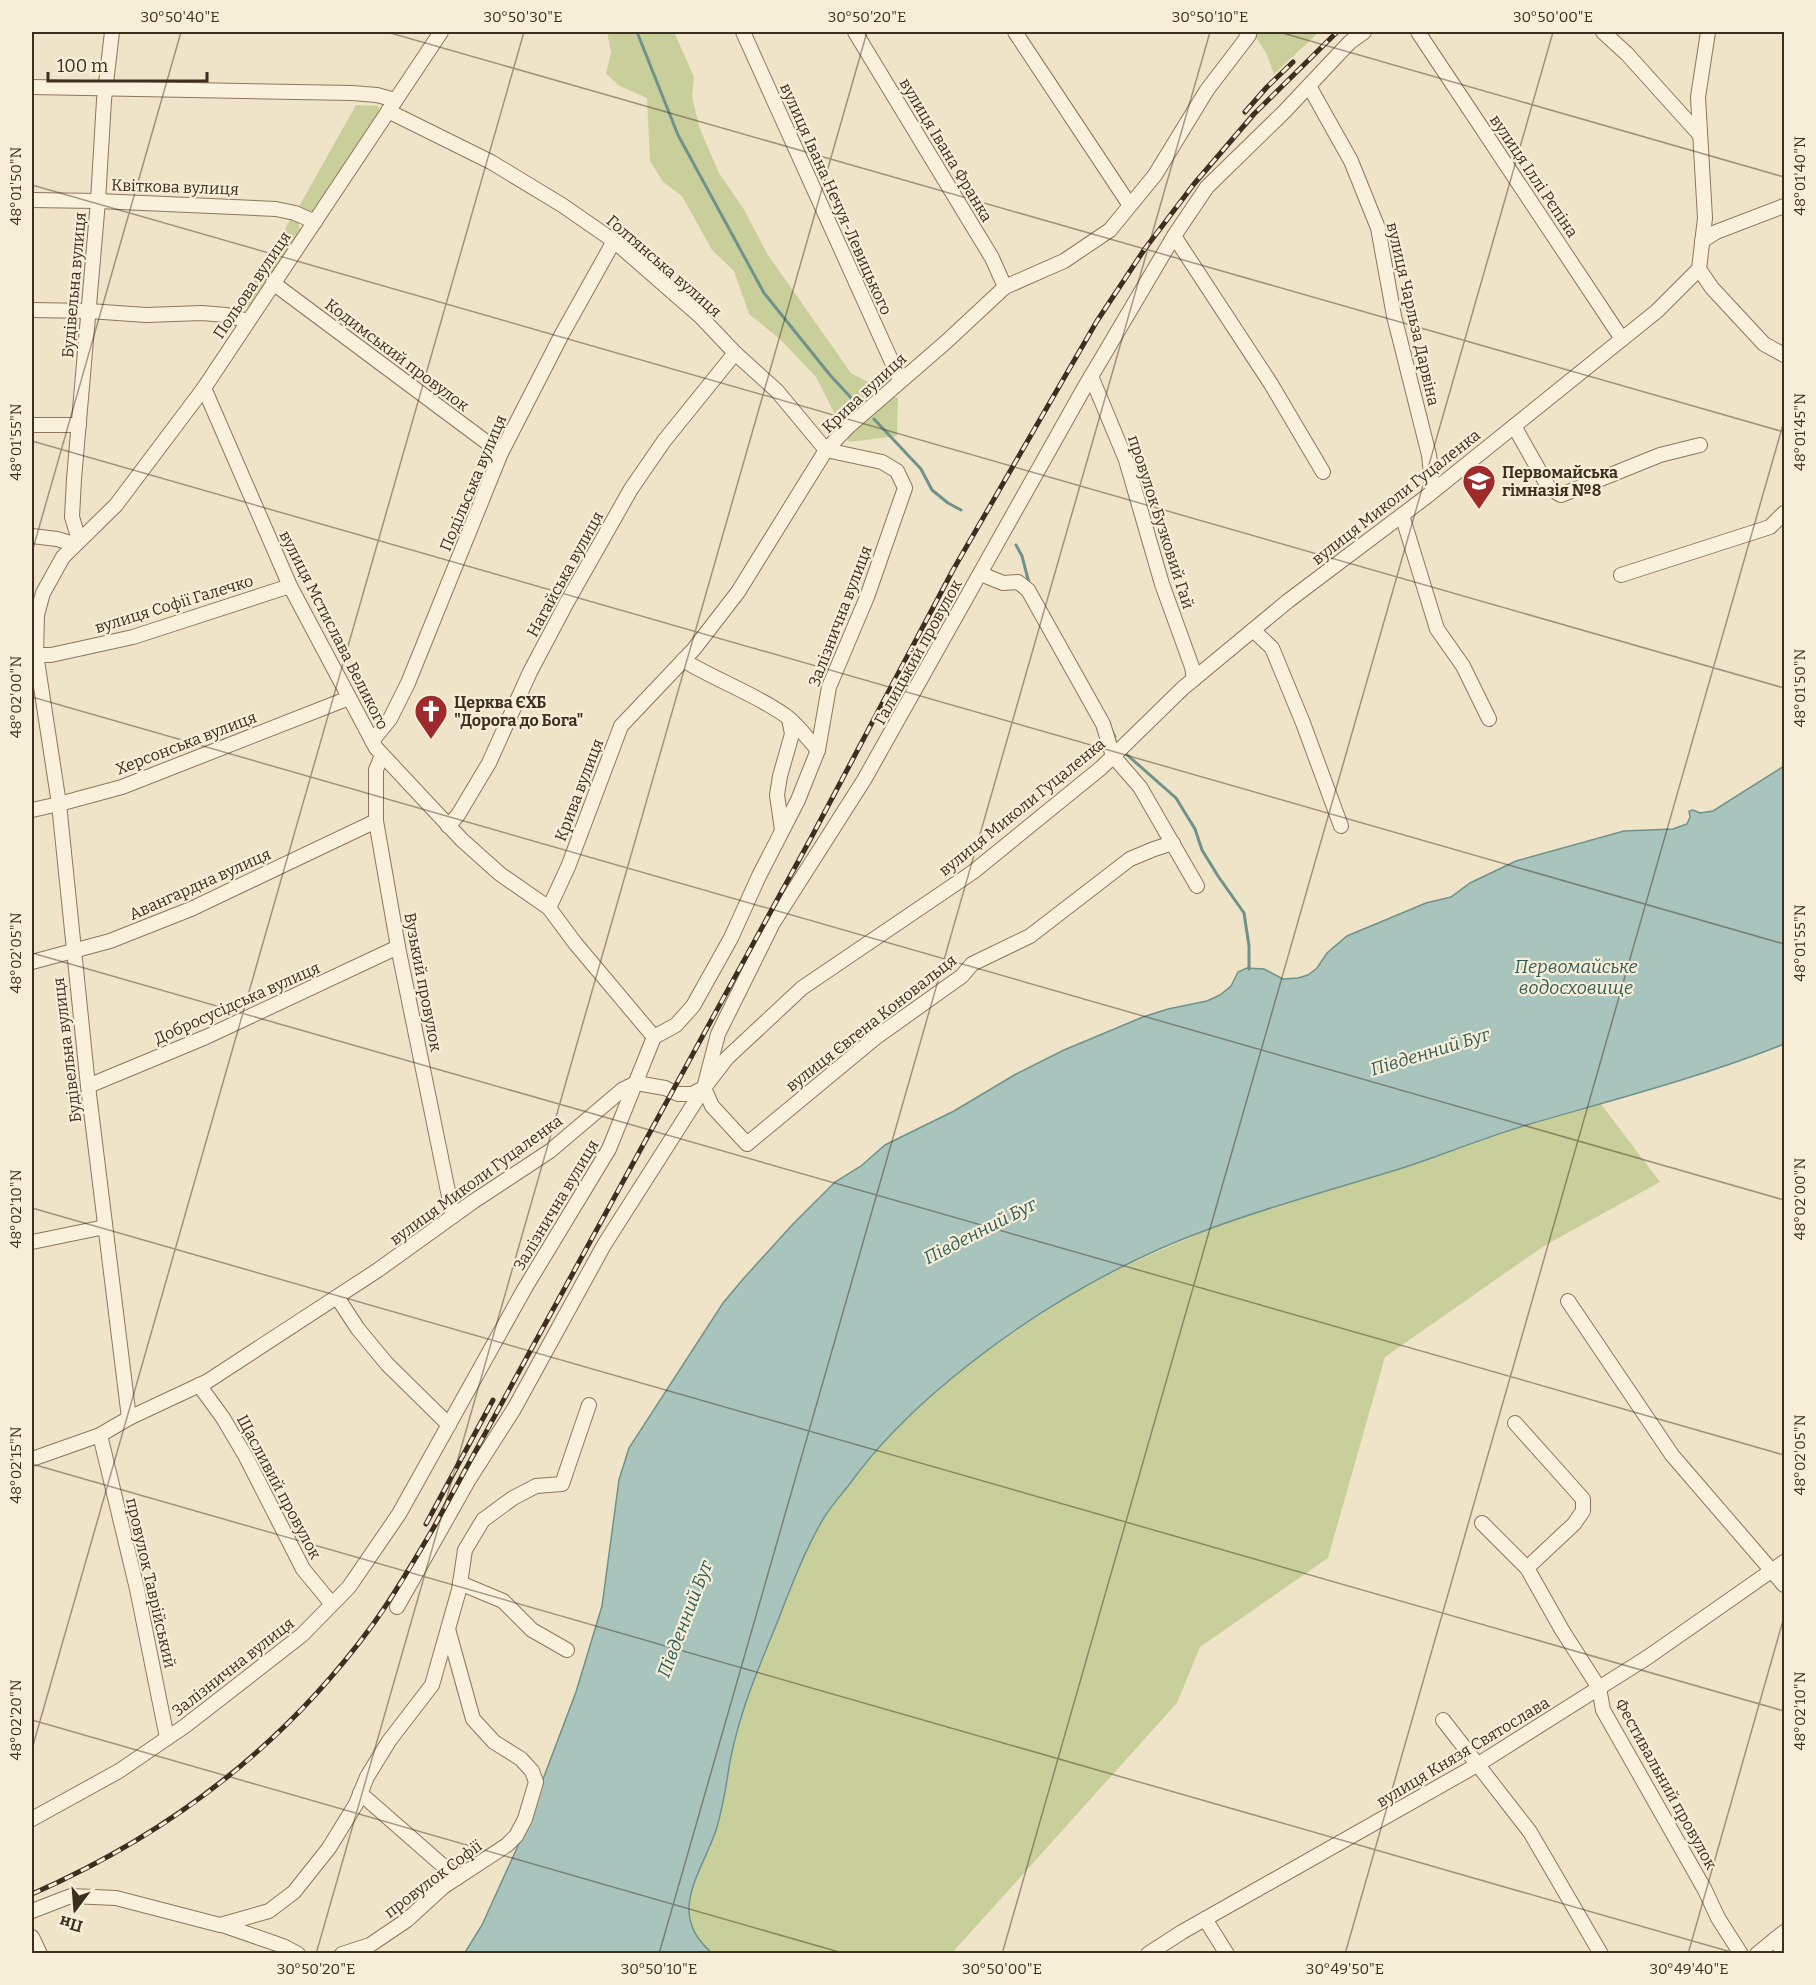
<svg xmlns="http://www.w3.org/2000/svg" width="1816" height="1985" viewBox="0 0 1816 1985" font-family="Bitter,serif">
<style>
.green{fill:#c9cf9b}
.water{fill:#a9c4bc;stroke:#6f938a;stroke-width:1.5}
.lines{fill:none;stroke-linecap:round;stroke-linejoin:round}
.stream{stroke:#6f938a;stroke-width:3}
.minor-casing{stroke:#8d765c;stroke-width:16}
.minor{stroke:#faf1dc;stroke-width:14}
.rail-casing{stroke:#3d2e20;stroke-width:5}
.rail{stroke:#f7eed8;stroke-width:3;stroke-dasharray:9;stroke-linecap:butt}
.ticks{fill:none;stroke:#3d2e20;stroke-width:1.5;stroke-opacity:0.45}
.labels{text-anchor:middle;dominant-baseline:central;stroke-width:4.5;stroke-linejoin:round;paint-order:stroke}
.street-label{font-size:16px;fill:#3d2e20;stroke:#f7eed8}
.poi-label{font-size:16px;font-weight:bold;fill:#3d2e20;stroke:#f7eed8;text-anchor:start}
.water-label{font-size:18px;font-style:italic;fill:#2f5d5a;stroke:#f7eed8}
.neatline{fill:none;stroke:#3d2e20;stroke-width:2}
.ticks-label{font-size:15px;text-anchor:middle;fill:#3d2e20}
</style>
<rect width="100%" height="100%" fill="#f0e4c8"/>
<g class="green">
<path d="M 607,32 L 674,32 L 694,77 L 692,97 L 700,129 L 719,173 L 743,208 L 768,255 L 851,373 L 898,398 L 897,436 L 849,442 L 816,377 L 781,340 L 749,314 L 734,271 L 712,250 L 682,196 L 663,182 L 650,161 L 647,98 L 620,86 L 606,74 L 611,52 Z"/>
<path d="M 1253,32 L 1319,32 L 1274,74 L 1267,55 Z"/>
<path d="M 356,105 L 379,106 L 379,115 L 329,192 L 313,211 L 297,210 Z"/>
<path d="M 292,216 L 296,217 L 301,232 L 250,306 L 237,309 L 276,246 Z"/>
<path d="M 1601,1104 L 1660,1182 L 1544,1246 L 1385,1357 L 1328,1558 L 1200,1647 L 1177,1703 L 952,1953 L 712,1953 L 697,1940 L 690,1920 L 689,1904 L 691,1887 L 719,1818 L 737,1725 L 800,1566 L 813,1538 L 827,1514 L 869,1456 L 888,1434 L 928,1398 L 975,1359 L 1071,1294 L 1127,1265 L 1205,1231 L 1278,1204 L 1431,1159 L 1524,1126 Z"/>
</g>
<path class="water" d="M 1784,766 L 1784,1044 C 1702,1077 1616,1099 1530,1124 C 1485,1137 1441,1156 1396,1170 C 1334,1189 1271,1206 1209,1229 C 1116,1263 1029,1315 952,1378 C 913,1410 879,1443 849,1485 C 841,1495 832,1505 825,1516 C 805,1549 791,1587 777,1623 C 756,1674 734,1725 727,1780 C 724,1798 721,1816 715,1833 C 699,1877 667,1915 712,1953 L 464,1954 L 482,1925 L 517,1848 L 576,1692 L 602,1606 L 619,1480 L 629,1448 L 723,1303 L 744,1278 L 793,1224 L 835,1182 L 861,1166 L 885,1145 L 954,1111 L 1016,1074 L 1064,1050 L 1143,1017 L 1168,1009 L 1207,1001 L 1220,995 L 1231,986 L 1238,972 L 1247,968 L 1264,969 L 1283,979 L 1298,978 L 1308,975 L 1317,968 L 1327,953 L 1347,936 L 1426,903 L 1451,897 L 1470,883 L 1516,861 L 1624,831 L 1673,829 L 1687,824 L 1690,817 L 1689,811 L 1693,810 L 1700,813 L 1713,811 Z"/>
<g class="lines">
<g class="stream">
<path d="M 637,32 L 678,135 L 764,293 L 830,375 L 855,402"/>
<path d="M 874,419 L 921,469 L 932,490 L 948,503 L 961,510"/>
<path d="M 1016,545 L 1022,556 L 1029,583"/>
<path d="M 1110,727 L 1115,737"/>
<path d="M 1125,753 L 1176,798 L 1195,829 L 1202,850 L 1218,876 L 1244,913 L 1249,946 L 1249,969"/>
</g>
<defs>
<g id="minor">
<path d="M 743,32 L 900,380"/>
<path d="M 855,32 L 992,258 L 1005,287"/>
<path d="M 1015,32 L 1129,204"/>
<path d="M 1418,32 L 1622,339"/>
<path d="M 1603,32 L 1627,54 L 1700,135"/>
<path d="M 1309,86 L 1351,161 L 1378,228 L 1394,316 L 1429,455 L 1433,491"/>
<path d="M 32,87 L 352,93 L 377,95 L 395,100"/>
<path d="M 32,200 L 98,201 L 276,209 L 295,213 L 315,222"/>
<path d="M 1174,236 L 1271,384 L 1323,472"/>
<path d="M 1702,241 L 1716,232 L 1784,206"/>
<path d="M 1699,269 L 1712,288 L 1764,344 L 1784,355"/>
<path d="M 273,283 L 501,453"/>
<path d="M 32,310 L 89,311 L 146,315 L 202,313 L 226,315 L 248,321"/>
<path d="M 1091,376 L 1126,460 L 1162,584 L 1192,667 L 1194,679"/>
<path d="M 204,388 L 290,586 L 376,748 L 462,840 L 500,874 L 549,908 L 575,943 L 654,1037"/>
<path d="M 32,425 L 79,425"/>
<path d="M 1514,426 L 1549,488 L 1561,495 L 1660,455 L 1700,445"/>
<path d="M 1402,515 L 1437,629 L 1463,666 L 1489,719"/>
<path d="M 32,536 L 57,539 L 74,544"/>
<path d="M 79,540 L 72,517 L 74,479 L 98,201 L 104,100 L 112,32"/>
<path d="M 981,574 L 1003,583 L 1018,582 L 1028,590 L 1103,724 L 1113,756 L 1140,787 L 1197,886"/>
<path d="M 1621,575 L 1770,527 L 1784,513"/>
<path d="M 1253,630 L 1272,648 L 1303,723 L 1341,826"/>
<path d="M 32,655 L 51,655 L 133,637 L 290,586"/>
<path d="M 683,660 C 717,681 754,693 786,716 C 798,725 808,739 818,750"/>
<path d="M 372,741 L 390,719 L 408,683 L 501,453 L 562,334 L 614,241"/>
<path d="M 382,755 L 376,770 L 376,821 L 398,947 L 453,1216"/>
<path d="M 32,810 L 59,804 L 122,787 L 349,698"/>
<path d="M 448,826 L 458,815 L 489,763 L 530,672 L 567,602 L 631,489 L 664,441 L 735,353"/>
<path d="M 782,830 L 777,795 L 780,776 L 792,734 L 789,719"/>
<path d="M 549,908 L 568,867 L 621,726 L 694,649 L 738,592 L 826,450 L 849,426 L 946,342 L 1005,287 L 1064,261 L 1110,230 L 1155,175 L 1207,90 L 1249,35 L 1246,32"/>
<path d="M 32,962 L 110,941 L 191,909 L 376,821"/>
<path d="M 88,1086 L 206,1037 L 398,947"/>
<path d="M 704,1088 L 712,1106 L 747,1144 L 875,1038 L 962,976 L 972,964 L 1030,936 L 1130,859 L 1154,849 L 1173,843"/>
<path d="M 32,1242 L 105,1227"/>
<path d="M 337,1297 L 358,1329 L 387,1364 L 449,1425"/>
<path d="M 1568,1301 L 1672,1455 L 1784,1585"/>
<path d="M 199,1385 L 223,1418 L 246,1457 L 303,1569 L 331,1603"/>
<path d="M 129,1418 L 88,1086 L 59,804 L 36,654 L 37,615 L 43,593 L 63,557 L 116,505 L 204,388 L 441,32"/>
<path d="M 1515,1423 L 1583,1499 L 1583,1511 L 1574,1524 L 1527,1568"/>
<path d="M 100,1435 L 137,1589 L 167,1738"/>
<path d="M 32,1459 L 100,1435 L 129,1418 L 208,1381 L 378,1270 L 474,1201 L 550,1151 L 622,1090 L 636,1083 L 665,1088 L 678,1094 L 692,1094 L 704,1088 L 727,1058 L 802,988 L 973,872 L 1101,768 L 1183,688 L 1288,601 L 1426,497 L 1657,311 L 1699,269 L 1705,218 L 1698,97 L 1708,32"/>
<path d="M 1482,1523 L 1527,1568 L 1562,1630 L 1599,1688 L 1603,1710 L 1705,1890 L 1718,1918 L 1741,1954"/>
<path d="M 460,1583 L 503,1601 L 532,1630 L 567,1650"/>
<path d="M 397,1607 L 468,1481 L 514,1409 L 604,1245 L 704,1088 L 718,1034 L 773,923 L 864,780 L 1083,390 L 1174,236 L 1207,187 L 1284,112 L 1350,42 L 1364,32"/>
<path d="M 1443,1720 L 1530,1832 L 1601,1954"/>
<path d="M 360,1793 L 457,1878"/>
<path d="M 32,1819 L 119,1771 L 185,1726 L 302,1635 L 349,1587 L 399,1514 L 525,1288 L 609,1149 L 654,1037 L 676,1025 L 693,1006 L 731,938 L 759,876 L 798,800 L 818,750 L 829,687 L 867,597 L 905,488 L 897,471 L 882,462 L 826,450 L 777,391 L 735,353 L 701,317 L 614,241 L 562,205 L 491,162 L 388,111"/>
<path d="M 32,1911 L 71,1896 L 116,1898 L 220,1925 L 269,1911 L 294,1892 L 329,1848 L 356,1804 L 367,1777 L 389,1741 L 432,1685 L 459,1590 L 465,1550 L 483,1520 L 513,1498 L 536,1486 L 562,1484 L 589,1405"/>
<path d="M 1205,1919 L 1227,1954"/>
<path d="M 222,1925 L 283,1946 L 298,1954"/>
<path d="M 32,1937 L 40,1954"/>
<path d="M 1775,1939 L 1784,1954"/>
<path d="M 342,1954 L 370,1945 L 407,1920 L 443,1887 L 507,1845 L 516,1836 L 525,1819 L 536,1782 L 532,1771 L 521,1759 L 494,1742 L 473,1719 L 448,1629"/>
<path d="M 1148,1954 L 1182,1932 L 1477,1765 L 1648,1657 L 1784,1562"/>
<path d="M 1757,1954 L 1784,1932"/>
</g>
</defs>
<use href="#minor" class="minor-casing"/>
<use href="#minor" class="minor"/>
<defs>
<g id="rail">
<path d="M 1245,112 L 1267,87 L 1293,62"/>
<path d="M 426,1524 L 493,1400"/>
<path d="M 32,1894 C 169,1834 282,1748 371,1627 C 394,1596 414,1561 434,1527 L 811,838 L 953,570 L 1097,321 L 1144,250 L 1194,184 L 1254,114 L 1337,32"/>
</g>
</defs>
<use href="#rail" class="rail-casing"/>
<use href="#rail" class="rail"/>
</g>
<path class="ticks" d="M 387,32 L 1784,432M 1279,32 L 1784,177M 32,185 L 1784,688M 32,441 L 1784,944M 32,552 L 181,32M 32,697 L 1784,1200M 32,953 L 1784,1455M 32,1208 L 1784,1711M 32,1464 L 1738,1954M 32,1720 L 846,1954M 32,1749 L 524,32M 316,1954 L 867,32M 659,1954 L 1210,32M 1002,1954 L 1553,32M 1345,1954 L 1784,421M 1688,1954 L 1784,1617"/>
<defs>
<symbol id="school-pin" viewBox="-11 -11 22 30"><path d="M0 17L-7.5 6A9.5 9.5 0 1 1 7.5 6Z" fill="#9e2a2b" stroke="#f7eed8"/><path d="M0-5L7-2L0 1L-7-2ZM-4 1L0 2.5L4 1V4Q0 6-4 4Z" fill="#fff"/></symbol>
<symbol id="church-pin" viewBox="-11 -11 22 30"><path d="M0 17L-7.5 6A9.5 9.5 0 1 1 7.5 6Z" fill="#9e2a2b" stroke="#f7eed8"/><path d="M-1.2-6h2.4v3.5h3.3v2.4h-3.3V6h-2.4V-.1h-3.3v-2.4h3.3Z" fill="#fff"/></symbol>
</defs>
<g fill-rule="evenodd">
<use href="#school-pin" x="1460" y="462" width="38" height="52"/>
<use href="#church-pin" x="412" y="692" width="38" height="52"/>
</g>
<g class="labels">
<g class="street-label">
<text transform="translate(946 150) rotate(59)">вулиця Івана Франка</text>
<text transform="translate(1534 176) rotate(56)">вулиця Іллі Рєпіна</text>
<text transform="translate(175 187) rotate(2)">Квіткова вулиця</text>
<text transform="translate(836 199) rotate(66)">вулиця Івана Нечуя-Левицького</text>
<text transform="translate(664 266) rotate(41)">Голтянська вулиця</text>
<text transform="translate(74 285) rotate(-85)">Будівельна вулиця</text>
<text transform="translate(252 285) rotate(-56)">Польова вулиця</text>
<text transform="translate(1413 314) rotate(77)">вулиця Чарльза Дарвіна</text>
<text transform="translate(397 355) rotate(37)">Кодимський провулок</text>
<text transform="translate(864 393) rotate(-43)">Крива вулиця</text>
<text transform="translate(473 483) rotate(-67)">Подільська вулиця</text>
<text transform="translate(1396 497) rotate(-38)">вулиця Миколи Гуцаленка</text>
<text transform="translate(1161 522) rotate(72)">провулок Бузковий Гай</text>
<text transform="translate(565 574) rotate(-61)">Нагайська вулиця</text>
<text transform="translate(174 604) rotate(-17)">вулиця Софії Галечко</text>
<text transform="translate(840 616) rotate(-69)">Залізнична вулиця</text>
<text transform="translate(334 630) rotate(63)">вулиця Мстислава Великого</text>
<text transform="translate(918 652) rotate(-61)">Галицький провулок</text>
<text transform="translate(186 743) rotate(-21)">Херсонська вулиця</text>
<text transform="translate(579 790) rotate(-69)">Крива вулиця</text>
<text transform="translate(1022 807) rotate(-39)">вулиця Миколи Гуцаленка</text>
<text transform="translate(200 884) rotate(-24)">Авангардна вулиця</text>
<text transform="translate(423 982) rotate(79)">Вузький провулок</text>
<text transform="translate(237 1003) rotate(-24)">Добросусідська вулиця</text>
<text transform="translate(871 1023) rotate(-38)">вулиця Євгена Коновальця</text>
<text transform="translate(67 1050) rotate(-97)">Будівельна вулиця</text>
<text transform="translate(476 1180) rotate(-36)">вулиця Миколи Гуцаленка</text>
<text transform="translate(556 1205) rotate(-59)">Залізнична вулиця</text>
<text transform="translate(279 1487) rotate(62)">Щасливий провулок</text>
<text transform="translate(151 1583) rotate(77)">провулок Таврійський</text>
<text transform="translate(233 1667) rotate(-38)">Залізнична вулиця</text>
<text transform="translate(1463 1752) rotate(-31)">вулиця Князя Святослава</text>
<text transform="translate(1666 1784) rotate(61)">Фестивальний провулок</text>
<text transform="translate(433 1879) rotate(-37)">провулок Софії</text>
</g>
<g class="poi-label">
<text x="1502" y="472">Первомайська<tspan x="1502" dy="18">гімназія №8</tspan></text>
<text x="454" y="702">Церква ЄХБ<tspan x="454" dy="18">"Дорога до Бога"</tspan></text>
</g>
<g class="water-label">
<text x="1576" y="967">Первомайське<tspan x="1576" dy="21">водосховище</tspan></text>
<text transform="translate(1430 1052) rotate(-17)">Південний Буг</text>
<text transform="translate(980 1231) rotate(-27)">Південний Буг</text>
<text transform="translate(685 1619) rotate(-69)">Південний Буг</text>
</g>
</g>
<rect width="1816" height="1985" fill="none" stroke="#f7eed8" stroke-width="66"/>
<g transform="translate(75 1910) rotate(196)" stroke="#f7eed8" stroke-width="4.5" paint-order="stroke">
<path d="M0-4.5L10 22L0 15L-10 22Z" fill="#3d2e20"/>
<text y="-9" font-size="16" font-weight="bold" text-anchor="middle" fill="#3d2e20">Пн</text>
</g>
<path d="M48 72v9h159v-9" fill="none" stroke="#3d2e20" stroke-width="3"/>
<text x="57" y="72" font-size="18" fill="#3d2e20" stroke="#f7eed8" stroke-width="4.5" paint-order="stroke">100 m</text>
<rect x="33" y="33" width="1750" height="1919" class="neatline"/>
<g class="ticks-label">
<text x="180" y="22">30°50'40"E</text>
<text x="523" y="22">30°50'30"E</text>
<text x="867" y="22">30°50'20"E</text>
<text x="1210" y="22">30°50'10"E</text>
<text x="1553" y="22">30°50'00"E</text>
<text transform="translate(1800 176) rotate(-90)" y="5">48°01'40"N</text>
<text transform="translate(16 186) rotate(-90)" y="5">48°01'50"N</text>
<text transform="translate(1800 432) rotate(-90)" y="5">48°01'45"N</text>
<text transform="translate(16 442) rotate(-90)" y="5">48°01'55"N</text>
<text transform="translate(1800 688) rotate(-90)" y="5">48°01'50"N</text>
<text transform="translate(16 697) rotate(-90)" y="5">48°02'00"N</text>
<text transform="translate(1800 943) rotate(-90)" y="5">48°01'55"N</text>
<text transform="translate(16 953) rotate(-90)" y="5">48°02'05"N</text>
<text transform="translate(1800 1199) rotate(-90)" y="5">48°02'00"N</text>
<text transform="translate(16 1209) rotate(-90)" y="5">48°02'10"N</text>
<text transform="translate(1800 1455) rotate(-90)" y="5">48°02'05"N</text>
<text transform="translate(16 1465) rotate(-90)" y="5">48°02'15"N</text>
<text transform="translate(1800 1711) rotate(-90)" y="5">48°02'10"N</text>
<text transform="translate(16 1720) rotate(-90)" y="5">48°02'20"N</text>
<text x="316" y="1974">30°50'20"E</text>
<text x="659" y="1974">30°50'10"E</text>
<text x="1002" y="1974">30°50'00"E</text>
<text x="1345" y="1974">30°49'50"E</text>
<text x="1689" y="1974">30°49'40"E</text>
</g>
</svg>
